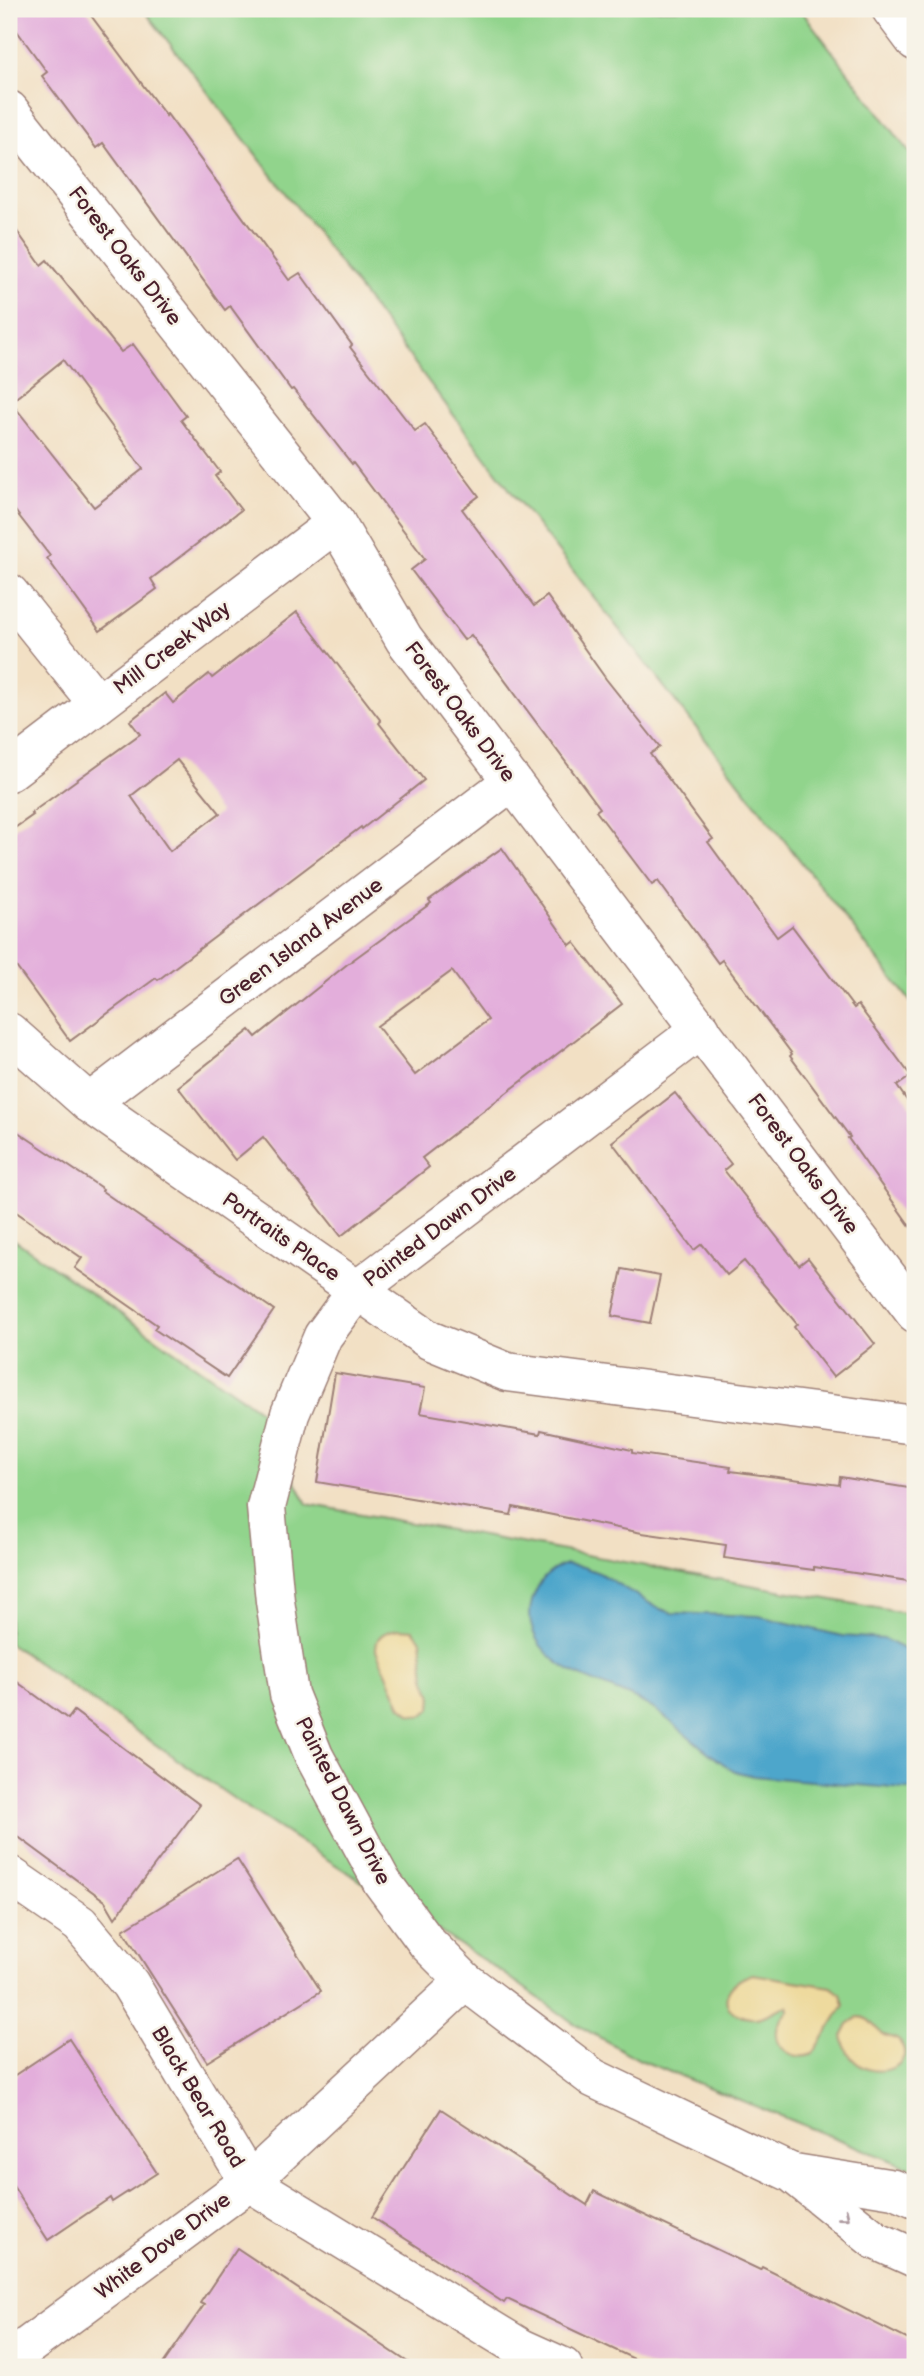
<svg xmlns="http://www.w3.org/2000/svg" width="924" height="2376" viewBox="0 0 924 2376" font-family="'Balsamiq Sans',sans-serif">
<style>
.green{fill:#91d48c;stroke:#6e7a5c;stroke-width:2}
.sand{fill:#eeda9e;stroke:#9c7c64;stroke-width:2}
.water{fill:#4da6cb;stroke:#4c627b;stroke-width:2}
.building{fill:#e3aedb;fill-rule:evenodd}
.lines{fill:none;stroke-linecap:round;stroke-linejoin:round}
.minor-casing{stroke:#9e8078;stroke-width:41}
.highway-casing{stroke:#9e8078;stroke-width:41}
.minor{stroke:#fff;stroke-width:38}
.highway{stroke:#fff;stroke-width:38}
.oneway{stroke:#ae9aa0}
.labels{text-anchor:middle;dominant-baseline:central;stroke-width:5;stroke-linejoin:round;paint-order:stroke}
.street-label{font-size:21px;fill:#4a1f2b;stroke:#f7f3e8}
</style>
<rect width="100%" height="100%" fill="#f7f3e8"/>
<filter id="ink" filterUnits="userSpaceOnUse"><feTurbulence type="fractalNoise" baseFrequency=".0143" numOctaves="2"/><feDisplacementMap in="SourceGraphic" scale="14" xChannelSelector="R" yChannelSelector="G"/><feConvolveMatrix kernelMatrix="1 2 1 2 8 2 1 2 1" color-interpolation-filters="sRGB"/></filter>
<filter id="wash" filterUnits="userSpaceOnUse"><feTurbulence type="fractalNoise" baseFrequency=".00686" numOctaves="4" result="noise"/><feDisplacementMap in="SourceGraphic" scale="28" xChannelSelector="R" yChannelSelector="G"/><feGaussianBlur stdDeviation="1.57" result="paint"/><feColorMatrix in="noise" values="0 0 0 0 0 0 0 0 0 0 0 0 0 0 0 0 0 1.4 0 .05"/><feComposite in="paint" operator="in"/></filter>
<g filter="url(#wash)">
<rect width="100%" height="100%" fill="#f2e0c4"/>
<g class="green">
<path d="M 143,9 L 800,9 L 915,160 L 915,1007 L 513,494 L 310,224 Z"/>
<path d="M 9,1236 L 259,1410 L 307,1504 L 915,1615 L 915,2170 L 640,2060 L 572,2022 L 505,1974 L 243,1805 L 9,1643 Z"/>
</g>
<g class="sand">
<path d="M 399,1629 L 413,1630 L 421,1640 L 425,1677 L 432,1697 L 431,1709 L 421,1716 L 411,1714 L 401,1706 L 376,1650 C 375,1635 386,1631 399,1629 Z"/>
<path d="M 753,1974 L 831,1987 L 841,1994 L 844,2005 L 813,2054 C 797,2062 774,2050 777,2030 C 778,2022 784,2016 789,2010 L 788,2006 C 776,2008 763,2020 750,2018 C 713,2012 724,1982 753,1974 Z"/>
<path d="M 859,2017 C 871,2017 874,2029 884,2035 C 889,2037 895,2037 899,2041 C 924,2070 852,2092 842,2036 L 848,2024 Z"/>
</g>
<path class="water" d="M 566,1564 L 583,1567 L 599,1573 L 658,1608 L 672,1613 L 759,1616 L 842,1636 L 884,1639 L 915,1655 L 915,1790 L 753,1776 C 747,1774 739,1773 733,1770 C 704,1753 680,1726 652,1708 C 615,1684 570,1683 541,1646 C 531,1632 527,1618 532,1601 C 538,1582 547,1571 566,1564 Z"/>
<g id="blocks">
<g class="building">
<path d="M 9,9 L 86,9 L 166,116 L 167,114 L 289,280 L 300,273 L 352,345 L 350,347 L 415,431 L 425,424 L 479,496 L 462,509 L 534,606 L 547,596 L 606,679 L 660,747 L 650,754 L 713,839 L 708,842 L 777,937 L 792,926 L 854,1008 L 858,1005 L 911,1076 L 897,1086 L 915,1112 L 915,1233 L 848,1138 L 850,1137 L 790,1056 L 792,1054 L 722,960 L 718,963 L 658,881 L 652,885 L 596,811 L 600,808 L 471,635 L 464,640 L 411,570 L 425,559 L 353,463 L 352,464 L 293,389 L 291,390 L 230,306 L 225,310 L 103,143 L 96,148 L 42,76 L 47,72 L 9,20 Z"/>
<path d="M 9,220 L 41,265 L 47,260 L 121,352 L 133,344 L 186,416 L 181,420 L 220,472 L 215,476 L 241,510 L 151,579 L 157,589 L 100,631 L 47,558 L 50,556 L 9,503 ZM 63,360 L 143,469 L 94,507 L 11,402 Z"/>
<path d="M 297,612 L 381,721 L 379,723 L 424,780 L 362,829 L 361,827 L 158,980 L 156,978 L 70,1041 L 9,957 L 9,832 L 33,815 L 31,813 L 140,734 L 130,721 L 165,693 L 173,703 L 209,674 L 212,678 ZM 177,760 L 220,813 L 170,851 L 131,796 Z"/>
<path d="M 502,848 L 570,945 L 574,942 L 622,1004 L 422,1158 L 429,1167 L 341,1236 L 263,1137 L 235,1160 L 178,1087 L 250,1030 L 256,1037 L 350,962 L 431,903 L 429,900 ZM 452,971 L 488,1020 L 415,1075 L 377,1026 Z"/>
<path d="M 675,1093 L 731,1164 L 724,1170 L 799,1265 L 808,1258 L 875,1344 L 833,1377 L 794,1327 L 797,1324 L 744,1261 L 727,1275 L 702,1244 L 694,1250 L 612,1142 Z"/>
<path d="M 9,1126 L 103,1189 L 102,1191 L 274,1310 L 227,1378 L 154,1329 L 157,1325 L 75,1268 L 82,1258 L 9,1207 Z"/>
<path d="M 622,1269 L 660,1276 L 650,1323 L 612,1316 Z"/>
<path d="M 335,1373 L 425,1388 L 420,1413 L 540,1434 L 541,1430 L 632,1450 L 632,1453 L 731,1467 L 730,1471 L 839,1485 L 840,1477 L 915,1489 L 915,1582 L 814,1567 L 814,1570 L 724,1558 L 726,1545 L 642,1533 L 513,1507 L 511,1515 L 317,1482 Z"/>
<path d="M 9,1676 L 68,1719 L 74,1711 L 200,1805 L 115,1918 L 105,1901 L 9,1830 Z"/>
<path d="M 237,1859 L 321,1991 L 207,2062 L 123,1930 Z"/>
<path d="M 69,2039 L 157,2173 L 112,2202 L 110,2198 L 48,2240 L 9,2180 L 9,2079 Z"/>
<path d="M 441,2109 L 587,2205 L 594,2191 L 760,2270 L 762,2267 L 915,2343 L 915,2367 L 651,2367 L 507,2299 L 504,2303 L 372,2217 Z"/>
<path d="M 237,2248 L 415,2367 L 161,2367 L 204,2305 L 200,2303 Z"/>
</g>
</g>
</g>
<g filter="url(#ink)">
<use href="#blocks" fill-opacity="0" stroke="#9e8078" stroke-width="2"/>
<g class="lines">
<defs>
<g id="minor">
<path d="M 9,110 L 336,523 L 404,639 L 915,1313"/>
<path d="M 9,593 L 98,704"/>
<path d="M 9,772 L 336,523"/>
<path d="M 701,1029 L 357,1290 L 323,1336 L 290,1414 L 266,1507 L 275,1601 L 289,1694 L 314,1756 L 382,1882 L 427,1943 L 465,1981 L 593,2078 L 792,2173 L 875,2240 L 915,2258"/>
<path d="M 9,1032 L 89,1103 L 429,1340 L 507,1372 L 915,1425"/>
<path d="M 89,1103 L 512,781"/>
<path d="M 9,1875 L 80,1924 L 130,1984 L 249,2182 L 521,2348 L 563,2367"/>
<path d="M 794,2173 L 894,2189 L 915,2198"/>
<path d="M 9,2360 L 249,2182 L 465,1981"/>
</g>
<path id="highway" d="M 891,9 L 915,41"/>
</defs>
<use href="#minor" class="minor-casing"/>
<use href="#highway" class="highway-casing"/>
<use href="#minor" class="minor"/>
<use href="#highway" class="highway"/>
</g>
<defs><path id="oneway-chevron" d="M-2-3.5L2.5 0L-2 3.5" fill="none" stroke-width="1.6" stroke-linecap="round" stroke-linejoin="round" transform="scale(1.75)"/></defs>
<use class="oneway" href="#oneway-chevron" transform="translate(845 2216) rotate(39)"/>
</g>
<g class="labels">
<g class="street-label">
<text transform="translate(125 256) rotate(52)">Forest Oaks Drive</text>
<text transform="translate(172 648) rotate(-37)">Mill Creek Way</text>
<text transform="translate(460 712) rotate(53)">Forest Oaks Drive</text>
<text transform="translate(301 942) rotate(-37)">Green Island Avenue</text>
<text transform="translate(803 1164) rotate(53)">Forest Oaks Drive</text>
<text transform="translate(440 1227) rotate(-37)">Painted Dawn Drive</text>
<text transform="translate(281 1237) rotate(35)">Portraits Place</text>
<text transform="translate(343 1801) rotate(63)">Painted Dawn Drive</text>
<text transform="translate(198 2097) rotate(59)">Black Bear Road</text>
<text transform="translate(163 2246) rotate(-37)">White Dove Drive</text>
</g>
</g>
<rect width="924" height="2376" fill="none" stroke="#f7f3e8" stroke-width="35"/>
</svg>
